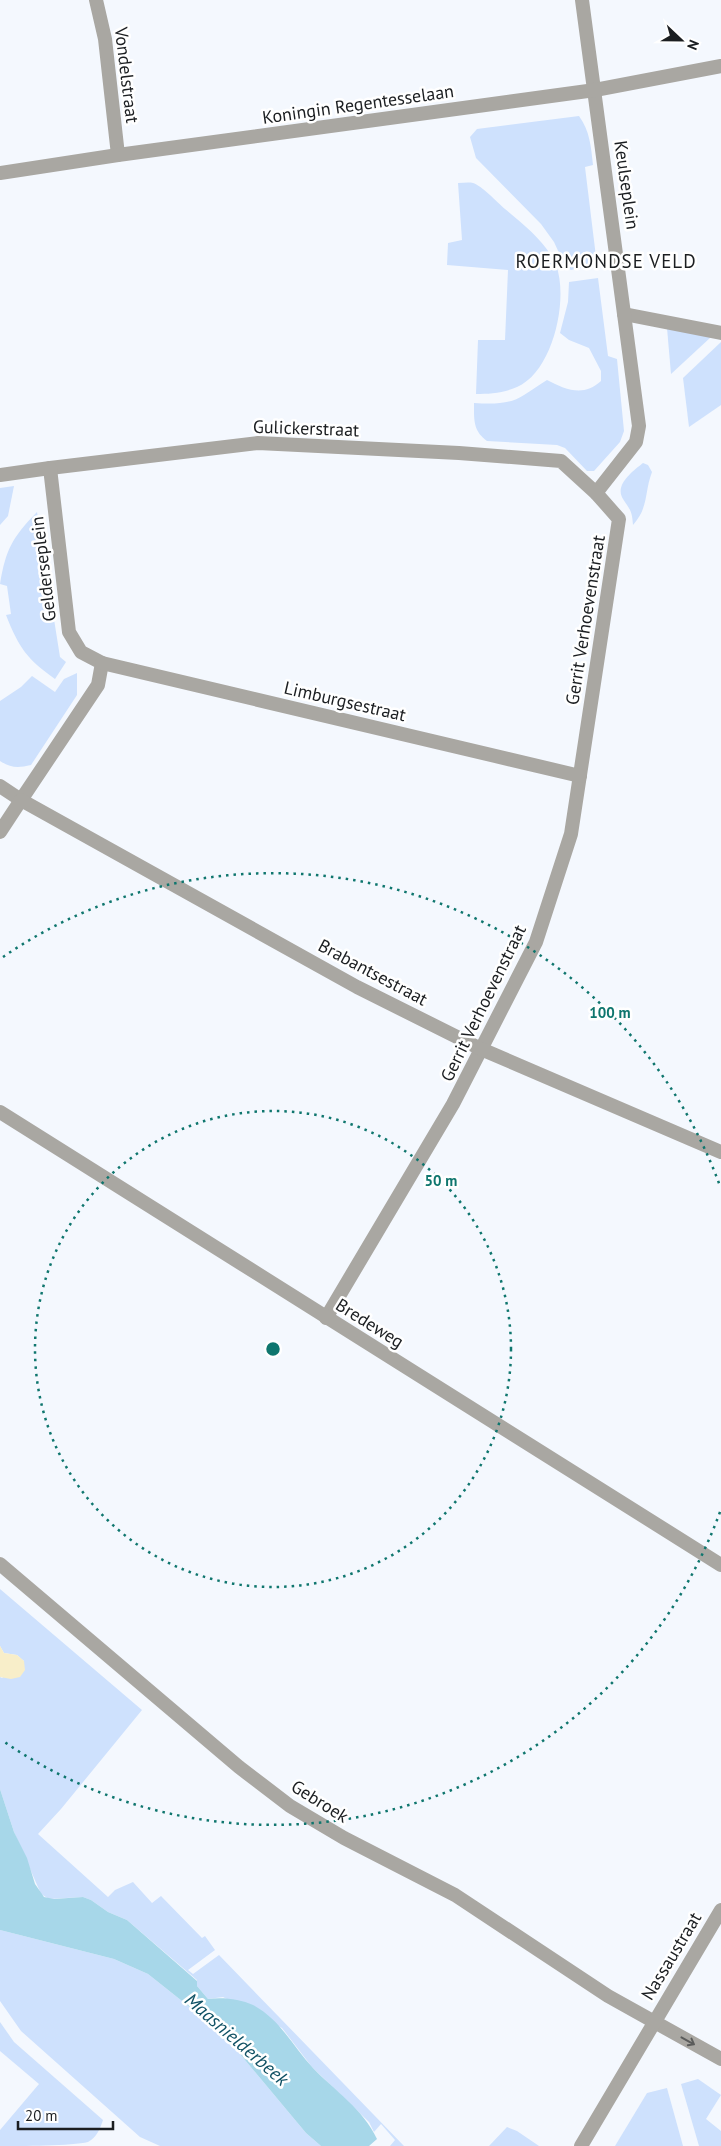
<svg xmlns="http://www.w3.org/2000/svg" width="721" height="2146" viewBox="0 0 721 2146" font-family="'PT Sans',sans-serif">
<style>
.green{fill:#cee1fd}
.sand{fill:#f8eec9}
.water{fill:#a7d7e9}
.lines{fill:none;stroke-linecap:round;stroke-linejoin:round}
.pedestrian{stroke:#a9a7a2;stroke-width:14}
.minor{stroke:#a9a7a2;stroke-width:14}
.tertiary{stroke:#a9a7a2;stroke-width:14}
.oneway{stroke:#5b5c5b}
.ring{fill:none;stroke:#0f766e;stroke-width:2.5;stroke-dasharray:2.5 5}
.labels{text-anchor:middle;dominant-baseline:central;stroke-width:5;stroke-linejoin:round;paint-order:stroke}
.street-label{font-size:18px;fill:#1b1e21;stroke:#fff}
.neighbourhood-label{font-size:19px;letter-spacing:1px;fill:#1b1e21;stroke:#fff}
.water-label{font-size:19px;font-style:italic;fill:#115265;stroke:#fff}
.centre{fill:#0f766e;stroke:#fff;stroke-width:2.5}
.ring-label{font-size:15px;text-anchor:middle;font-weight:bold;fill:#0f766e;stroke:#fff;stroke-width:5;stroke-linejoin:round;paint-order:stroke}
</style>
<rect width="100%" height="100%" fill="#f4f8fe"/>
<g class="green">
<path d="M 579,116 C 590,131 591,147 593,165 L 585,167 L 597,265 L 571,270 L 566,268 L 554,242 L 541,224 L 476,158 L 470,137 L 477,129 Z"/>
<path d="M 458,183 C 463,183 469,182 473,183 C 481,185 498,203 505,209 C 524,225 546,242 556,265 C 569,299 553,372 517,387 C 504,393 489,394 476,394 L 478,340 L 505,340 L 508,270 L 447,265 L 448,243 L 462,240 Z"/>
<path d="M 598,278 L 608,356 L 617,359 L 624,431 L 620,442 L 594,471 L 587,471 L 565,448 L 557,445 L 487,441 C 473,431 474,420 474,403 C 491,404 509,405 524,395 C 532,390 539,385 547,380 C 566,390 584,397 601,381 L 601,371 L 589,348 L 569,340 L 560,333 L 568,302 L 569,282 Z"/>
<path d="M 667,328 L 711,337 L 671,374 Z"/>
<path d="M 721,342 L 721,405 L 689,427 L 683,378 Z"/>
<path d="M 643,463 L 648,465 L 652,472 C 644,493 649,507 633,525 C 632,510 630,510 623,499 C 614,485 633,471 643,463 Z"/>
<path d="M 14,486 L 8,516 L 0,525 L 0,488 Z"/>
<path d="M 37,512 L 60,657 L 66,662 L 55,679 C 27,659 19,648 6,615 L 11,614 L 7,586 L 0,584 C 6,549 12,538 37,512 Z"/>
<path d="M 77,673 L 77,695 L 31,765 C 18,768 11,768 0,761 L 0,701 L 21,687 L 32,676 L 55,692 L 64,679 Z"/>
<path d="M 0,1589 L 142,1710 L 61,1809 L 38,1834 L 108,1897 L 115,1890 L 133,1882 L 152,1903 L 161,1896 L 202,1938 L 205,1936 L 215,1950 L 188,1970 L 193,1974 L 219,1955 L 404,2146 L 390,2146 L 395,2140 L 381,2124 L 374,2132 L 369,2122 L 312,2067 L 282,2028 L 223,1997 L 208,1999 L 197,1986 L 197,1980 L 127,1920 L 108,1912 L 91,1900 L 83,1897 L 49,1899 L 41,1894 L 14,1832 L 0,1789 L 0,1677 L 2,1678 L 24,1661 L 17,1655 L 4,1653 L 0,1646 Z"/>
<path d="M 0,1930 L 114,1959 L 148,1974 L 216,2028 L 230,2042 L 306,2133 L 321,2146 L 160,2146 L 140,2137 L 21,2031 L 0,2001 Z"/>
<path d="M 0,2022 L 14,2042 L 103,2120 C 100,2129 97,2137 88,2142 C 73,2146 20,2146 0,2146 L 0,2130 L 39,2084 L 0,2051 Z"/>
<path d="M 698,2079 L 721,2095 L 706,2119 L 721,2131 L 721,2146 L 699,2146 L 681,2084 Z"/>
<path d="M 667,2088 L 683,2146 L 615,2146 L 647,2093 Z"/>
<path d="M 507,2127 L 517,2131 L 539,2146 L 489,2146 Z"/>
</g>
<path class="sand" d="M 0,1646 L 4,1653 L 17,1655 L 24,1661 L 25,1670 L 20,1677 L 11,1679 L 0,1677 Z"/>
<path class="water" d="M 0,1789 L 14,1832 L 27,1858 L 35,1884 L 44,1897 L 54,1899 L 83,1897 L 91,1900 L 108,1912 L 127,1920 L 197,1981 L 197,1986 L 208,1999 C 223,1997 240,1999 253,2005 C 281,2020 293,2047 313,2068 C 335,2091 363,2109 377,2139 L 369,2146 L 321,2146 L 306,2133 L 230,2042 L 216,2028 L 148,1974 L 114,1959 L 0,1930 Z"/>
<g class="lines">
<path class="pedestrian" d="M 624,314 L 721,333"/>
<g class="minor">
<path d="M 96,0 L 105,39 L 118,155"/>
<path d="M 582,0 L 639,426 L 636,442 L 596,493"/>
<path d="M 0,173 L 118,155 L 595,90 L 721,66"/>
<path d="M 50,468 L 258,443 L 459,453 L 561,461 L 596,493 L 619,519 L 571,834 L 536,942 L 453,1104 L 326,1318"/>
<path d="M 0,475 L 50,468 L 69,632 L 81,652 L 102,663 L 98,685 L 21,800 L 0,786"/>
<path d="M 102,663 L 580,776"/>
<path d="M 0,832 L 21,800 L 357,987 L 481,1049 L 721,1152"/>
<path d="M 0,1564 L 239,1767 L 290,1806 L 344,1838 L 455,1895 L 608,1996 L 721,2059"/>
<path d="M 581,2146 L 721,1910"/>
</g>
<path class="tertiary" d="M 0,1112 L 721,1565"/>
</g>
<defs><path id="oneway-shaft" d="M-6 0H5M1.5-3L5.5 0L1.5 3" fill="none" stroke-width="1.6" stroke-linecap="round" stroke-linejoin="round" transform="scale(1.25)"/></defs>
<use class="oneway" href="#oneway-shaft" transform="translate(688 2041) rotate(29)"/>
<g class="ring">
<circle cx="273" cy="1349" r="238"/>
<path d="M720 1512A476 476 0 0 1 3 1741M3 957A476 476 0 0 1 720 1186"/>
</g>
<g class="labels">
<g class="street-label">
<text transform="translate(127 75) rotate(83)">Vondelstraat</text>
<text transform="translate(358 104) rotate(-8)">Koningin Regentesselaan</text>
<text transform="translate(627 185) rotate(82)">Keulseplein</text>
<text transform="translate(306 428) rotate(2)">Gulickerstraat</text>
<text transform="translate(43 569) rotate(-97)">Gelderseplein</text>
<text transform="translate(585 620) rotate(-81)">Gerrit Verhoevenstraat</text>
<text transform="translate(345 701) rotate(13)">Limburgsestraat</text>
<text transform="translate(373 972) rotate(28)">Brabantsestraat</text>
<text transform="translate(483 1003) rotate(-64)">Gerrit Verhoevenstraat</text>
<text transform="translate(370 1323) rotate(32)">Bredeweg</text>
<text transform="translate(320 1801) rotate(32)">Gebroek</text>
<text transform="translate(671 1956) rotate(-59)">Nassaustraat</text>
</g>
<g class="neighbourhood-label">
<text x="606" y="261">ROERMONDSE VELD</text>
</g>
<g class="water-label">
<text transform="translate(237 2039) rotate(41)">Maasnielderbeek</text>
</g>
</g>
<circle cx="273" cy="1349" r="8" class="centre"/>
<g class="ring-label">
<text x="610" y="1018">100 m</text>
<text x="441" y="1186">50 m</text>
</g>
<g transform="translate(681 40) rotate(112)" stroke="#ffffff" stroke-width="4" paint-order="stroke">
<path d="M0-4L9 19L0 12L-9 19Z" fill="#1b1e21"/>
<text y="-8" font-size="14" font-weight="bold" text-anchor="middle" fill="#1b1e21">N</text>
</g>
<path d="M18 2121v8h95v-8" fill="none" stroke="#1b1e21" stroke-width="2.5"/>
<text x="25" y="2121" font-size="15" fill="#1b1e21" stroke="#ffffff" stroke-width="4" paint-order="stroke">20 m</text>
</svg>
